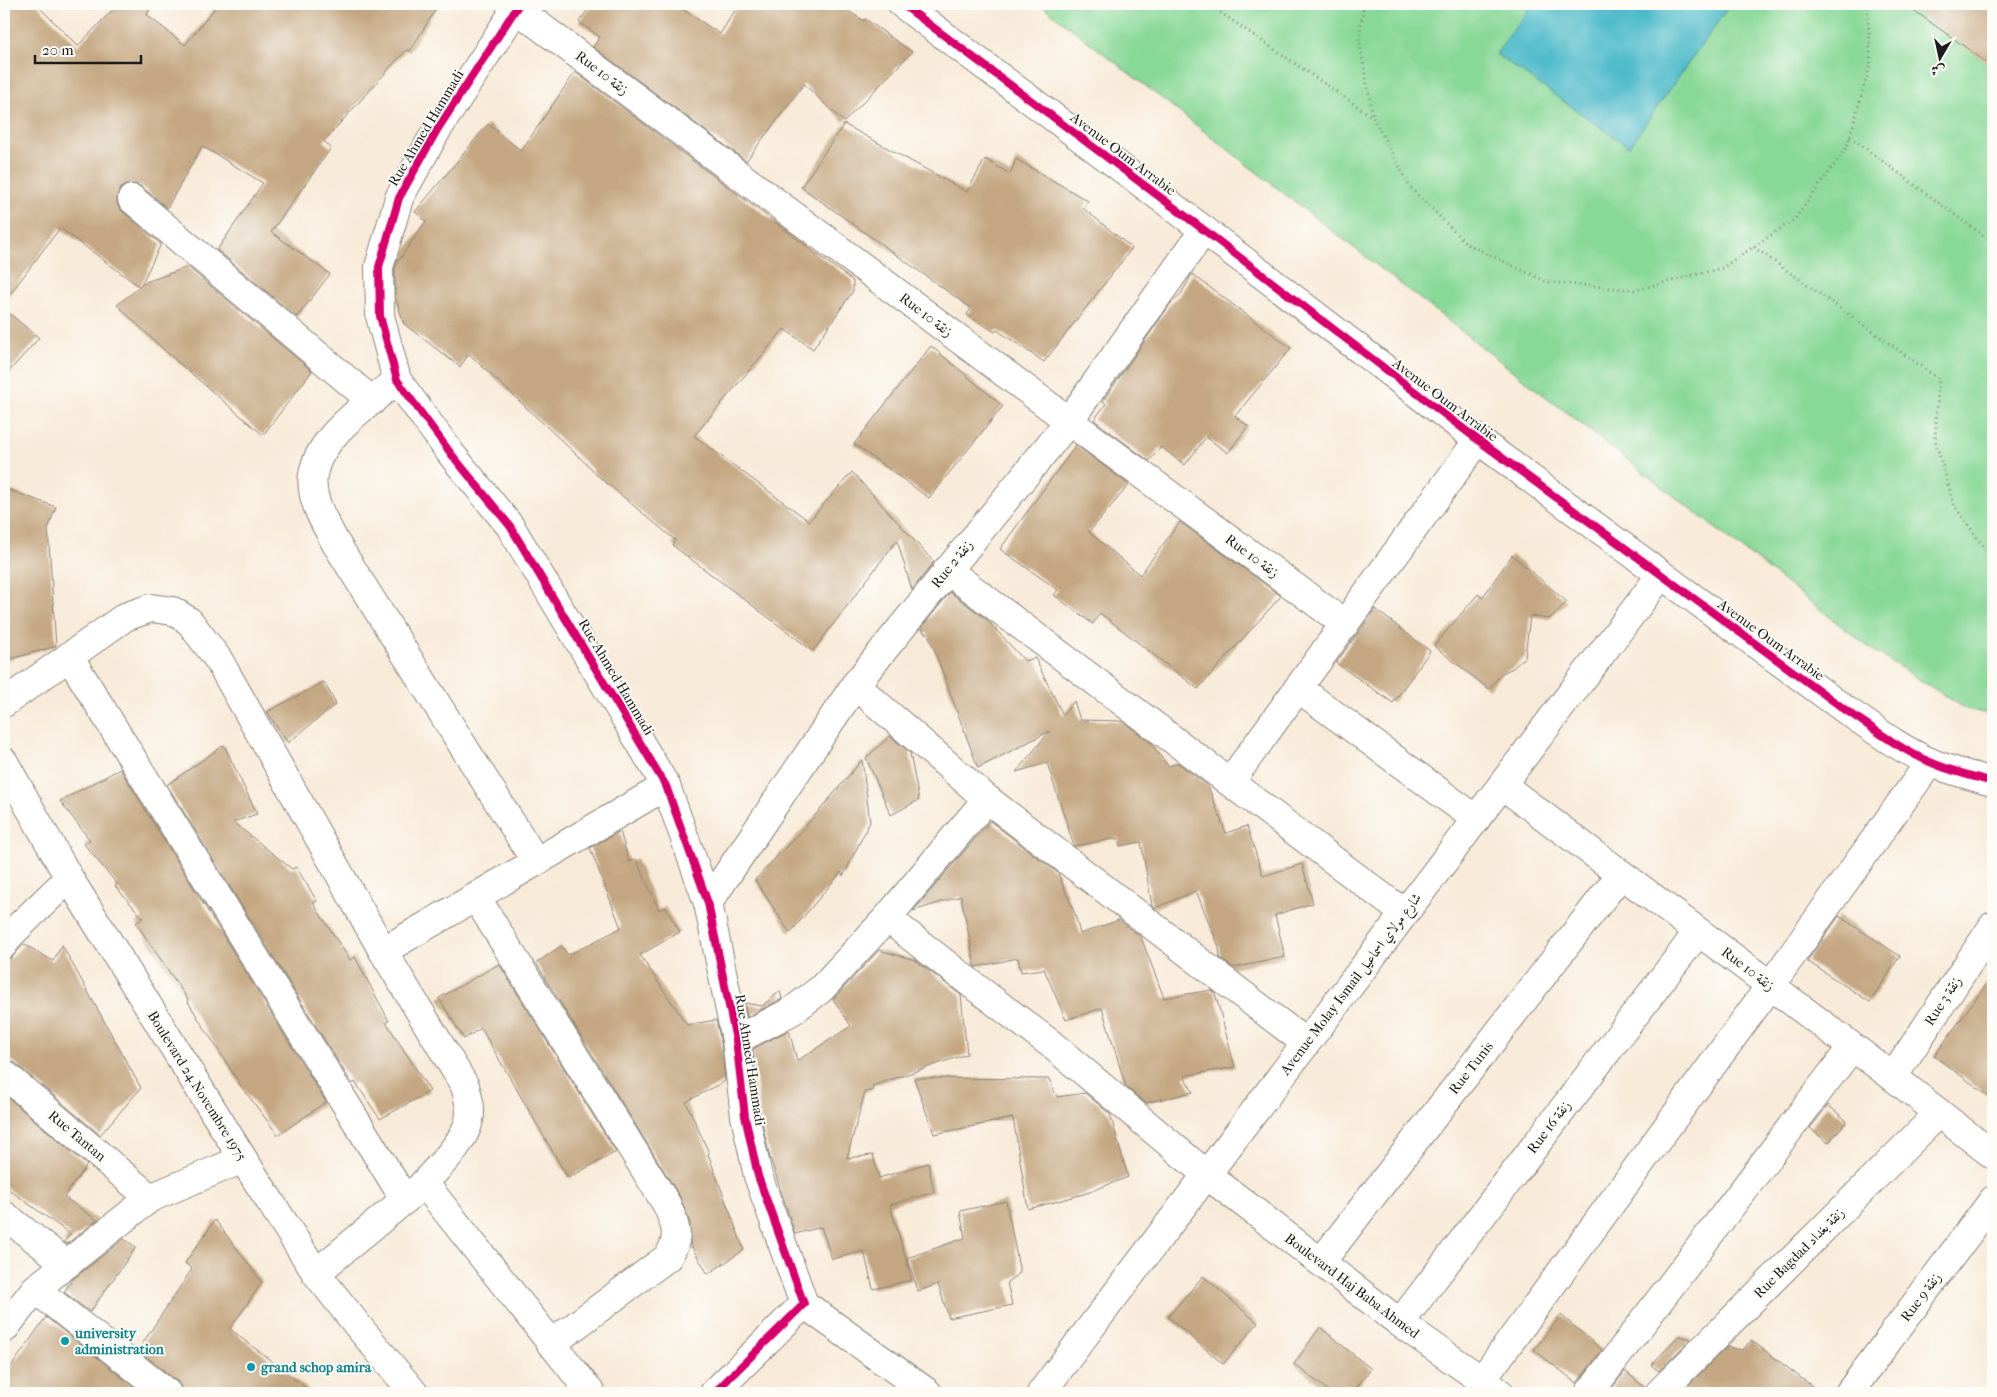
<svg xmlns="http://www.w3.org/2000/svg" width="1997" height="1397" viewBox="0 0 1997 1397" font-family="'IM FELL French Canon',Amiri,serif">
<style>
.green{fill:#88d897;stroke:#527a5a}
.water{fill:#4fbbca;stroke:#366c73}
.building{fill:#c4a782}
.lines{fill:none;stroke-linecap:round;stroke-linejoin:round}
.minor-casing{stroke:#8a837a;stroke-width:30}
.tertiary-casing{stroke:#8a837a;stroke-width:30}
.path{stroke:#8a837a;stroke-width:3;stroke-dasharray:1 4;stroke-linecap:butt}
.minor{stroke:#fff;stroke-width:28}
.tertiary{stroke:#fff;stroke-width:28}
.cycleway-casing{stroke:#fdfcf7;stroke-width:11}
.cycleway{stroke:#d6006c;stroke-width:8}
.culture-dot{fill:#0f9aa8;stroke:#fdfcf7;stroke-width:2}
.labels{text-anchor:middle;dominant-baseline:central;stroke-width:4;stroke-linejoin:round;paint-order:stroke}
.street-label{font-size:14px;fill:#1c1c1c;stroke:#fdfcf7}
.culture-label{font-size:14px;font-weight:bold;fill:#0d838f;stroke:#fdfcf7;text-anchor:start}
</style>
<rect width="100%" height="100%" fill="#fdfcf7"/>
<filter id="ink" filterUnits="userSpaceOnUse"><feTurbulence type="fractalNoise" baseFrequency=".02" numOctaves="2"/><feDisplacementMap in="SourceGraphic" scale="10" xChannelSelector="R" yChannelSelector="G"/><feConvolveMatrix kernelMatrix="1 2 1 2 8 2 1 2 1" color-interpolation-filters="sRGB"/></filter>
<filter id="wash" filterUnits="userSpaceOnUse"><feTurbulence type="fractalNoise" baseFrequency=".0096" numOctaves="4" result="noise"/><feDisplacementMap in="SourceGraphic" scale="20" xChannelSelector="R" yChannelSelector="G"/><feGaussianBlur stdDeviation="1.12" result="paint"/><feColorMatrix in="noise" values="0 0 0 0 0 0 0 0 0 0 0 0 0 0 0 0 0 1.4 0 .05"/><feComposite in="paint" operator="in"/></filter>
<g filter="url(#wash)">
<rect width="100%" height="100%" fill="#f8ead8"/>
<path class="green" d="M 1040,4 L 1993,4 L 1993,715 L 1966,709 L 1871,649 Z"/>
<path class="water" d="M 1532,4 L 1719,4 L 1727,9 L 1629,147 L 1496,54 Z"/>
<g id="blocks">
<g class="building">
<path d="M 4,4 L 36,4 L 78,46 L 118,4 L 152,4 L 147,15 L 185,45 L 218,4 L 439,4 L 410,51 L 406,50 L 324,141 L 331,148 L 271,232 L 330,274 L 297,317 L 217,250 L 263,183 L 202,146 L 167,208 L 142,187 L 135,184 L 126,185 L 120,189 L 117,196 L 117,204 L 122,211 L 161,244 L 140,287 L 60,228 L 4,302 Z"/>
<path d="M 592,4 L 675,4 L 720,34 L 739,4 L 837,4 L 864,21 L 865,19 L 912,52 L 844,122 L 804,84 L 746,161 L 593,47 L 600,37 L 579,22 Z"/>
<path d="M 1905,4 L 1993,4 L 1993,67 Z"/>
<path d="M 575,72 L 853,281 L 853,291 L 813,349 L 784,329 L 694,436 L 809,521 L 852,472 L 934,562 L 912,590 L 897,540 L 813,651 L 672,545 L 675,540 L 592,471 L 593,470 L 469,354 L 460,367 L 404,324 L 395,296 L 395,269 L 397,263 L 426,221 L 415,212 L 488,124 L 521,151 Z"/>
<path d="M 844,124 L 967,192 L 985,159 L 1010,174 L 1016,159 L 1088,201 L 1083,208 L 1132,248 L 1044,362 L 997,330 L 995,332 L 967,315 L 971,308 L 801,187 Z"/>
<path d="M 188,267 L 312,371 L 263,435 L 165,351 L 117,305 L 146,282 Z"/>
<path d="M 1192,274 L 1291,348 L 1235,416 L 1248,426 L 1228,453 L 1206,437 L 1185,465 L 1161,447 L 1149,461 L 1094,420 L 1106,404 L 1103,401 L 1171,303 L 1181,294 Z"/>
<path d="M 4,309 L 39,338 L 4,377 Z"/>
<path d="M 931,346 L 1003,406 L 929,498 L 854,444 Z"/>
<path d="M 1076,445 L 1129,485 L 1089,532 L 1140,575 L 1180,522 L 1281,596 L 1198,689 L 1100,613 L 1093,624 L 1054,595 L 1058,590 L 1000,549 Z"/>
<path d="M 4,488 L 56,507 L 48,529 L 56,646 L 4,661 Z"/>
<path d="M 1512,555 L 1567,602 L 1549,619 L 1530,616 L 1525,657 L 1513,668 L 1502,673 L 1489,689 L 1434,646 L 1478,594 L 1482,598 Z"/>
<path d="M 950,592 L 986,619 L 1025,661 L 1035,658 L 1063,715 L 1074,701 L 1080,720 L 1120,721 L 1125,723 L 1150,742 L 1168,766 L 1178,763 L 1208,786 L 1226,833 L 1247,826 L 1263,876 L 1302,864 L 1313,903 L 1275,915 L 1285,957 L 1233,968 L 1220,958 L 1219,947 L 1196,891 L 1155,908 L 1152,906 L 1141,842 L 1120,846 L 1118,838 L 1074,846 L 1047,763 L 1016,772 L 1050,731 L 978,768 L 928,633 L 924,633 L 922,627 Z"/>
<path d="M 1375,609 L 1430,651 L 1393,703 L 1336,663 Z"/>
<path d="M 324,682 L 336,704 L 288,743 L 267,712 Z"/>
<path d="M 890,736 L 910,753 L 919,800 L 891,815 L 866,758 Z"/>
<path d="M 224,745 L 257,814 L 233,822 L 292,869 L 296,867 L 317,901 L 313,903 L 350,960 L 355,957 L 389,1021 L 386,1022 L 430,1091 L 380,1119 L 355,1082 L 352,1084 L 167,785 Z"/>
<path d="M 862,760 L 870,822 L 843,876 L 841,872 L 790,933 L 755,880 L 814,817 Z"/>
<path d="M 120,769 L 326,1102 L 278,1135 L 241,1086 L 188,1002 L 189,1001 L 136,923 L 143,918 L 115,886 L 117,884 L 84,844 L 90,840 L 60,801 Z"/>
<path d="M 990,821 L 1058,873 L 1075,914 L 1080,934 L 1119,920 L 1141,937 L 1164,998 L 1212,990 L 1215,993 L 1235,1067 L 1184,1076 L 1193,1092 L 1145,1103 L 1126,1087 L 1102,1008 L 1066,1020 L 1044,969 L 1021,972 L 1018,958 L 975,967 L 961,896 L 913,911 Z"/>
<path d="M 620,831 L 629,862 L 636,859 L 659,910 L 665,907 L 680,932 L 640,955 L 687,1025 L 716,1020 L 721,1042 L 725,1081 L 686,1102 L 709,1153 L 708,1154 L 744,1250 L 708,1274 L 690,1244 L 690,1223 L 680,1197 L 536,963 L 561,946 L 568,955 L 621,928 L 590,848 Z"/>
<path d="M 1839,916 L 1900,956 L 1870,1002 L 1807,961 Z"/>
<path d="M 24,944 L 53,961 L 62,945 L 141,1088 L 100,1135 L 14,1062 L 4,1059 L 4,960 L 11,958 Z"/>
<path d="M 879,950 L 915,960 L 961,995 L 967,1054 L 872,1086 L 873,1090 L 865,1092 L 847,1158 L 873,1155 L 879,1178 L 928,1163 L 934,1192 L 890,1205 L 912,1280 L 873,1289 L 864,1251 L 832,1259 L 821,1227 L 795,1234 L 769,1154 L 760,1113 L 753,1049 L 789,1030 L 797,1061 L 851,1026 L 833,999 Z"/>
<path d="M 499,964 L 616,1152 L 568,1178 L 481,1028 L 464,1039 L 439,998 Z"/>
<path d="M 1993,975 L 1993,1099 L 1934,1056 Z"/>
<path d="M 780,991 L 782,999 L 747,1017 L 744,1003 L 762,1006 Z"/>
<path d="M 914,1078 L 1049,1079 L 1057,1097 L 1085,1093 L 1110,1114 L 1128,1177 L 1084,1194 L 1028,1209 L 1013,1118 L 934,1134 Z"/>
<path d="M 4,1094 L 87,1165 L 64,1197 L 97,1220 L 67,1244 L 64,1242 L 70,1234 L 4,1186 Z"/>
<path d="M 1828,1105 L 1847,1121 L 1828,1143 L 1810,1128 Z"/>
<path d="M 1006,1201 L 1020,1273 L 1007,1282 L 1012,1305 L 949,1318 L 938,1284 L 918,1291 L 907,1258 L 965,1238 L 960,1211 Z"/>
<path d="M 215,1220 L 262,1282 L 230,1329 L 313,1393 L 182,1393 L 181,1387 L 177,1381 L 138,1350 L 192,1269 L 185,1263 Z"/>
<path d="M 124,1239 L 136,1247 L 90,1312 L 64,1292 L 73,1279 Z"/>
<path d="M 1203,1276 L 1258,1323 L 1223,1364 L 1168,1317 Z"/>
<path d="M 1561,1315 L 1602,1350 L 1577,1383 L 1534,1350 Z"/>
<path d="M 46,1317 L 142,1393 L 4,1393 L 4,1377 Z"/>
<path d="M 1320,1327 L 1371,1369 L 1352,1393 L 1331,1393 L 1294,1364 Z"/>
<path d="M 1679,1336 L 1691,1339 L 1659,1371 L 1651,1365 Z"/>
<path d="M 1751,1340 L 1821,1393 L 1685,1393 L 1683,1391 L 1727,1347 L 1743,1350 Z"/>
<path d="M 1625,1371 L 1645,1388 L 1644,1393 L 1608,1393 Z"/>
</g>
</g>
</g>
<g filter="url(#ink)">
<use href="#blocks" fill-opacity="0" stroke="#8a837a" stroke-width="1"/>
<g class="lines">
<defs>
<g id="minor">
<path d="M 510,4 L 1069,421 L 1345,624"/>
<path d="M 519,4 L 437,130 L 399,198 L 379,267 L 380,316 L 397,380 L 452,455 L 510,526 L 666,786 L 708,903 L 736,1040 L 745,1116 L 758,1176 L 804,1304 L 714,1393"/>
<path d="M 132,199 L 372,401"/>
<path d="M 397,380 C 367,405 306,444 313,489 C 315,508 327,526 335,542 L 536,862"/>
<path d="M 947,570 L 1404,913"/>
<path d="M 69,656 L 405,1200"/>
<path d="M 855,685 L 987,799 L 1306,1043"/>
<path d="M 1298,688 L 1476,819"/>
<path d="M 4,703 L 125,617 L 151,608 L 173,611 L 189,621 L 218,659 L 383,951 L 465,1086 C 468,1097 472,1109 469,1120 C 465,1142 438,1167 424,1183 L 591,1393"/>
<path d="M 4,762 L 69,878 L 243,1159 L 316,1273 L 358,1326 L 414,1393"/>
<path d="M 1230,782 L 1478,440"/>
<path d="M 1502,785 L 1893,1077 L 1993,1155"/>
<path d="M 476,897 L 667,1205 C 676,1227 681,1236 668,1257 L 551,1344"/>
<path d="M 708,903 L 855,685 L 1069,421 L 1204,230"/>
<path d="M 887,918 L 978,989 L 1051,1044 L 1207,1175 L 1400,1323 L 1500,1393"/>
<path d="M 4,944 L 10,935 L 69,878"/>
<path d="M 383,951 L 666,786"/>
<path d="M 736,1040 L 792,1011 L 821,989 L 887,918 L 987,799"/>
<path d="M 4,1074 L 150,1198"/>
<path d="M 1893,1077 L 1993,926"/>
<path d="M 4,1215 L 67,1264"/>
<path d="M 1321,1262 L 1621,874"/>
<path d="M 316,1273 L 419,1188"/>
<path d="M 35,1289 L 167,1393"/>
<path d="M 804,1304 L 928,1393"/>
<path d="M 1400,1323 L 1698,932"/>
<path d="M 4,1329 L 35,1289 L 150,1198 L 243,1159"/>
<path d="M 1482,1380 L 1770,986 L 1930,762"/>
<path d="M 1589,1393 L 1852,1047"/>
<path d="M 1659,1393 L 1939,1113"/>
<path d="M 1849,1393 L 1993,1200"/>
</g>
<g id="tertiary">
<path d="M 902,4 L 1204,230 L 1478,440 L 1847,711 C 1874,729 1900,749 1930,762 C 1950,771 1972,776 1993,782"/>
<path d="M 1041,1393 L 1661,575"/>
</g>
</defs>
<use href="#minor" class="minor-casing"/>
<use href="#tertiary" class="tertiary-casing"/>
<g class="path">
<path d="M 1208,4 L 1373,117"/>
<path d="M 1364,4 L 1359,38 L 1373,117 L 1410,187 L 1467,244 L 1547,282 L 1636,290 L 1722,268 L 1795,219 L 1847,147 L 1871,62 L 1867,4"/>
<path d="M 1850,137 L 1993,243"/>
<path d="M 1754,247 L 1939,379 L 1935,440 L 1954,505 L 1993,560"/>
</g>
<use href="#minor" class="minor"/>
<use href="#tertiary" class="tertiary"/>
<defs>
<g id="cycleway">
<path d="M 519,4 L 437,130 L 399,198 L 379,267 L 380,316 L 397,380 L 452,455 L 510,526 L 666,786 L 708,903 L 736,1040 L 745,1116 L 758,1176 L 804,1304 L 714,1393"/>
<path d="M 902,4 L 1204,230 L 1478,440 L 1847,711 C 1874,729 1900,749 1930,762 C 1950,771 1972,776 1993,782"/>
</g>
</defs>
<use href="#cycleway" class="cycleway-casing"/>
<use href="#cycleway" class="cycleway"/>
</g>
</g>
<g class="culture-dot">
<circle cx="65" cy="1341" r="5"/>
<circle cx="251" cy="1367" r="5"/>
</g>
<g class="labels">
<g class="street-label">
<text transform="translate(602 73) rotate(37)">Rue 10 زنقة</text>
<text transform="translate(426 128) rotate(-59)">Rue Ahmed Hammadi</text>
<text transform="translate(1123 154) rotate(37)">Avenue Oum Arrabie</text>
<text transform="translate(926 315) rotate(37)">Rue 10 زنقة</text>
<text transform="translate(1445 400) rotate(37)">Avenue Oum Arrabie</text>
<text transform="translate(1252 556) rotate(36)">Rue 10 زنقة</text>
<text transform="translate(952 564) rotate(-51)">Rue 2 زنقة</text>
<text transform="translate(1771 640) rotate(36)">Avenue Oum Arrabie</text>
<text transform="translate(616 677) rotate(59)">Rue Ahmed Hammadi</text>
<text transform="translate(1748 969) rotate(37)">Rue 10 زنقة</text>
<text transform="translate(1351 984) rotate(-53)">Avenue Molay Ismail شارع مولاي اسماعيل</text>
<text transform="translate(1943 1001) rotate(-57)">Rue 3 زنقة</text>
<text transform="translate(750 1060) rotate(81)">Rue Ahmed Hammadi</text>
<text transform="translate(1471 1068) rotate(-52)">Rue Tunis</text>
<text transform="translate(197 1086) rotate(58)">Boulevard 24 Novembre 1975</text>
<text transform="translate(1549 1127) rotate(-53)">Rue 16 زنقة</text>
<text transform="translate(77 1136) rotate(40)">Rue Tantan</text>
<text transform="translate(1799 1253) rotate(-45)">Rue Bagdad زنقة بغداد</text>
<text transform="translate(1352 1286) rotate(37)">Boulevard Haj Baba Ahmed</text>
<text transform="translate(1921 1297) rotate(-53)">Rue 9 زنقة</text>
</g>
<g class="culture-label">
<text x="75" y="1333">university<tspan x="75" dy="16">administration</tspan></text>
<text x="261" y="1367">grand schop amira</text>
</g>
</g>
<rect width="1997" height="1397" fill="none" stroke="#fdfcf7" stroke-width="20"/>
<g transform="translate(1940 58) rotate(189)" stroke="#fdfcf7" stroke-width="4" paint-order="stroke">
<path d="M0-4L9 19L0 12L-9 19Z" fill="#1c1c1c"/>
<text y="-8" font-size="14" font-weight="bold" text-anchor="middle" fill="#1c1c1c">ش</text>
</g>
<path d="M35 55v8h106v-8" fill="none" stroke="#1c1c1c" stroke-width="2.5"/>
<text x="42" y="55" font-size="15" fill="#1c1c1c" stroke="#fdfcf7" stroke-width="4" paint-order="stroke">20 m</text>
</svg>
